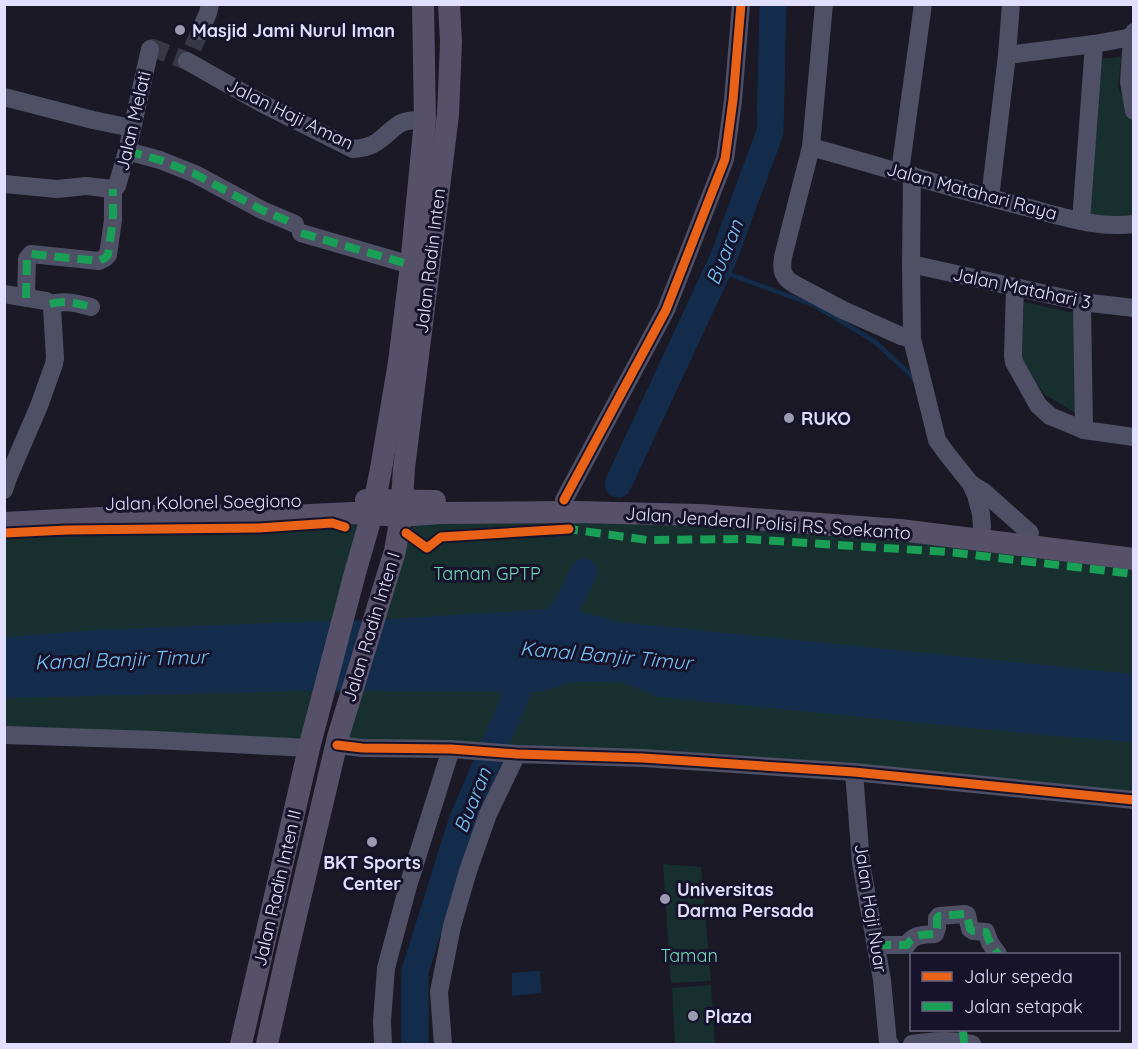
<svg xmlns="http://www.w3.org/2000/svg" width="1138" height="1049" viewBox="0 0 1138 1049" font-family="Quicksand,sans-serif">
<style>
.green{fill:#17302f}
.water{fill:#142c4b}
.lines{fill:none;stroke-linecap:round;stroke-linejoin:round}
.stream{stroke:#142c4b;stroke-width:4.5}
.river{stroke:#142c4b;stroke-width:27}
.minor-tunnel{stroke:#383745;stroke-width:18;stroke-dasharray:18 9;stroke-linecap:butt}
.minor{stroke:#4f4f65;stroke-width:18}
.major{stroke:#565069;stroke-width:22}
.quiet{stroke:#1a9f57;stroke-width:8;stroke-dasharray:15 8;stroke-linecap:butt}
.cycleway-casing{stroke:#16132b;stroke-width:13}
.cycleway{stroke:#ea6118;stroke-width:9}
.poi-dot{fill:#9b9ab1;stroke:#16132b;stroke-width:2}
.labels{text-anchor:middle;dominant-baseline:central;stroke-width:6;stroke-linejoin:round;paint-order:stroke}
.poi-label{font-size:18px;font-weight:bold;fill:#e1dffd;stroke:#16132b;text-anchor:start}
.street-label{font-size:18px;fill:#e1dffd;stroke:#16132b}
.park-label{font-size:18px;fill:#6fd9b7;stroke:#16132b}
.water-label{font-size:20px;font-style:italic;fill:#75c3f5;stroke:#16132b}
</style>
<rect width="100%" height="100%" fill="#1a1925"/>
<g class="green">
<path d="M 1121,57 L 1118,87 L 1133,122 L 1133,215 L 1103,222 L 1088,217 L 1099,59 Z"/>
<path d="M 1024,302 L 1074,313 L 1079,415 L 1044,394 L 1022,362 Z"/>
<path d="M 577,512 L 1133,559 L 1133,800 L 517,754 L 338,737 L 397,541 L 413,527 L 439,513 Z"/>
<path d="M 372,514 L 309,748 L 5,735 L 5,523 Z"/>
<path d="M 663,864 L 701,867 L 711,981 L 671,983 Z"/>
<path d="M 711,985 L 715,1044 L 675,1044 L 672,988 Z"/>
</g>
<g class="water">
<path d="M 567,608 L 619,622 L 1133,674 L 1133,742 L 1043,735 L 659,697 L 620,682 L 573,682 L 540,692 L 305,691 L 5,698 L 4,637 L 95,630 L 320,621 L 373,620 Z"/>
<path d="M 540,971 L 541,993 L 512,996 L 512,973 Z"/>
</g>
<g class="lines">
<path class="stream" d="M 718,270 L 814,305 L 874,341 L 912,376 L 914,380"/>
<g class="river">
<path d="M 618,484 L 723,259 L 770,132 L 773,4"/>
<path d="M 415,1044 L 415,971 L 462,821 L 537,647 L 565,608 L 584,572"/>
</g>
<path class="minor-tunnel" d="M 150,49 L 153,48 L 187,61 L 200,31"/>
<g class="minor">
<path d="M 824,4 L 811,147 L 783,257 C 781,270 782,277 794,284 L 843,310 L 901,336 L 912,339"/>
<path d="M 200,31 L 208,13 L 210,4"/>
<path d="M 1134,32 L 1132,37 L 1129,82 L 1134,111"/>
<path d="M 1007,55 L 1094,44 L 1132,37"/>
<path d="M 187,61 L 263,104 L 353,149 C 362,148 370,147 377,142 C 398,127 395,119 425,120"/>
<path d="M 4,97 L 93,120 L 132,128"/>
<path d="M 811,147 C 883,167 953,189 1025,207 C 1061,216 1097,229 1134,224"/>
<path d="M 127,151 L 160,160 L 195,174 L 262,210 L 295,224"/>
<path d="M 900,172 L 923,4"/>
<path d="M 912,175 L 911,264 L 912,339 L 937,440 L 947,454 L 971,484 L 976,495 L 981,514 L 982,527"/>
<path d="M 4,184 L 57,189 L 86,186 L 113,189"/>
<path d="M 113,189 L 117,186 L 127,151 L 150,49"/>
<path d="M 990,198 L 1007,55 L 1011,4"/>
<path d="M 1081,221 L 1094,44"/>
<path d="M 301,233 L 411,265"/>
<path d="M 911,264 L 1082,302 L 1134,308"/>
<path d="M 1015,287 L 1013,356 L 1014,362 L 1038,405 L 1050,416 L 1084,430 L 1134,437"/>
<path d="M 4,294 L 46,301 L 50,304 L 52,308 L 55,358 L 54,364 L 39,406 L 8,478 L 4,490"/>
<path d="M 26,298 L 27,259 L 31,254 L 99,261 L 105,258 L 108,255 L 113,220 L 113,189"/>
<path d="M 1082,302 L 1084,430"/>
<path d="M 50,304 C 66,300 75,303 91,307"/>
<path d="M 971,484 L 984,492 L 1030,533"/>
<path d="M 564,500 L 666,310 L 725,159 L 733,100 L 741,4"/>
<path d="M 4,735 L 156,740 L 309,748"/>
<path d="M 337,745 L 362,748 L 451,749 L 517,754 L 643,758 L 854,772 L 1134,800"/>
<path d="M 854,772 L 861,863 L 882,980 L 888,1043 L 890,1044"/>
<path d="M 876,945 L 907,945 C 913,934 923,935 935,934 L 937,928 L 937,918 L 939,916 L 965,914 L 967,915 L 970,929 L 973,931 L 986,932 L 990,943 L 998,954"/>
<path d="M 383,1044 L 382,1021 L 386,968 L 408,886 L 451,749"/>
<path d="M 443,1044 L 439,992 L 452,926 L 468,871 L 488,814 L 517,754"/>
<path d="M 912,1044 C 934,1041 949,1039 972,1044"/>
</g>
<g class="major">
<path d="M 366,500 L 435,501"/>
<path d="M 4,523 L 138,516 L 309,515 L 354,513 L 401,516 L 439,513 L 577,512 L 700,515 L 900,530 L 1134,559"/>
<path d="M 241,1044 L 309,748 L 355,573 L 372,514 L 381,469 L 399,362 L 411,265 L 425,120 L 423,4"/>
<path d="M 267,1044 L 286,958 L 338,737 L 395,551 L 401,516 L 404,468 L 448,115 L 451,42 L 449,4"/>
</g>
<g class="quiet">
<path d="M 127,151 L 160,160 L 195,174 L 262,210 L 295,224"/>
<path d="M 301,233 L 411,265"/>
<path d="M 26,298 L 27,259 L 31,254 L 99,261 L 105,258 L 108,255 L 113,220 L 113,189"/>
<path d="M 50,304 C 66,300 75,303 91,307"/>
<path d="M 563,529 L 569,529 L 647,540 L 745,539 L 948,552 L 1134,574"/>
<path d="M 876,945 L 907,945 C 913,934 923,935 935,934 L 937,928 L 937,918 L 939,916 L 965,914 L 967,915 L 970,929 L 973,931 L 986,932 L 990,943 L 998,954"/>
<path d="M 963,1030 L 964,1043"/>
</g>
<defs>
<g id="cycleway">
<path d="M 564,500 L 666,310 L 725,159 L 733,100 L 741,4"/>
<path d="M 4,533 L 67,530 L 259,528 L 332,523 L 345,527"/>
<path d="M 406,533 L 427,548 L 441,537 L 569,529"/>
<path d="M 337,745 L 362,748 L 451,749 L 517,754 L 643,758 L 854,772 L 1134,800"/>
</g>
</defs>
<use href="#cycleway" class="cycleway-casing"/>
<use href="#cycleway" class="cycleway"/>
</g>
<g class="poi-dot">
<circle cx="180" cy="30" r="6"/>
<circle cx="789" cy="418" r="6"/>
<circle cx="372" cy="842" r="6"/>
<circle cx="665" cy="899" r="6"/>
<circle cx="693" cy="1016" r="6"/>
</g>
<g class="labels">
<g class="poi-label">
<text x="192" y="30">Masjid Jami Nurul Iman</text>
<text x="801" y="418">RUKO</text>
<text x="372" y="862" text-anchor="middle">BKT Sports<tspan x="372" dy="21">Center</tspan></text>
<text x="677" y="889">Universitas<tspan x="677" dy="21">Darma Persada</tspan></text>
<text x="705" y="1016">Plaza</text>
</g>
<g class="street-label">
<text transform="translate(290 114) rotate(26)">Jalan Haji Aman</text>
<text transform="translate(133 121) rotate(-77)">Jalan Melati</text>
<text transform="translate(972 191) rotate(15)">Jalan Matahari Raya</text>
<text transform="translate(430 261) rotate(-83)">Jalan Radin Inten</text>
<text transform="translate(1022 288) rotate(12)">Jalan Matahari 3</text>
<text transform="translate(203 502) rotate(-1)">Jalan Kolonel Soegiono</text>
<text transform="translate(768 523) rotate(4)">Jalan Jenderal Polisi RS. Soekanto</text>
<text transform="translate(371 627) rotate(-73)">Jalan Radin Inten I</text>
<text transform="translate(277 888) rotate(-77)">Jalan Radin Inten II</text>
<text transform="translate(871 908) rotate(81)">Jalan Haji Nuar</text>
</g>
<g class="park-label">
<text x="487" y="573">Taman GPTP</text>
<text x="689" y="955">Taman</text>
</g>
<g class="water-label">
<text transform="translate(724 252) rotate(-68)">Buaran</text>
<text transform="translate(606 655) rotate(5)">Kanal Banjir Timur</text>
<text transform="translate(121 659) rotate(-2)">Kanal Banjir Timur</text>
<text transform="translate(472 800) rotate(-68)">Buaran</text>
</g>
</g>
<rect width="1138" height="1049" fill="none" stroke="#e1dffd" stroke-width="12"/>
<rect x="910" y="953" width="210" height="78" fill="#16132b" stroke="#67657f" stroke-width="1.5"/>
<rect x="922" y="972" width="30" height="9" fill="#ea6118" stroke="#67657f" stroke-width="1.5"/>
<text x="964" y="983" font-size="18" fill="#e1dffd">Jalur sepeda</text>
<rect x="922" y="1002" width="30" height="9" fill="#1a9f57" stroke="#67657f" stroke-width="1.5"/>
<text x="964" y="1013" font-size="18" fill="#e1dffd">Jalan setapak</text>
</svg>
